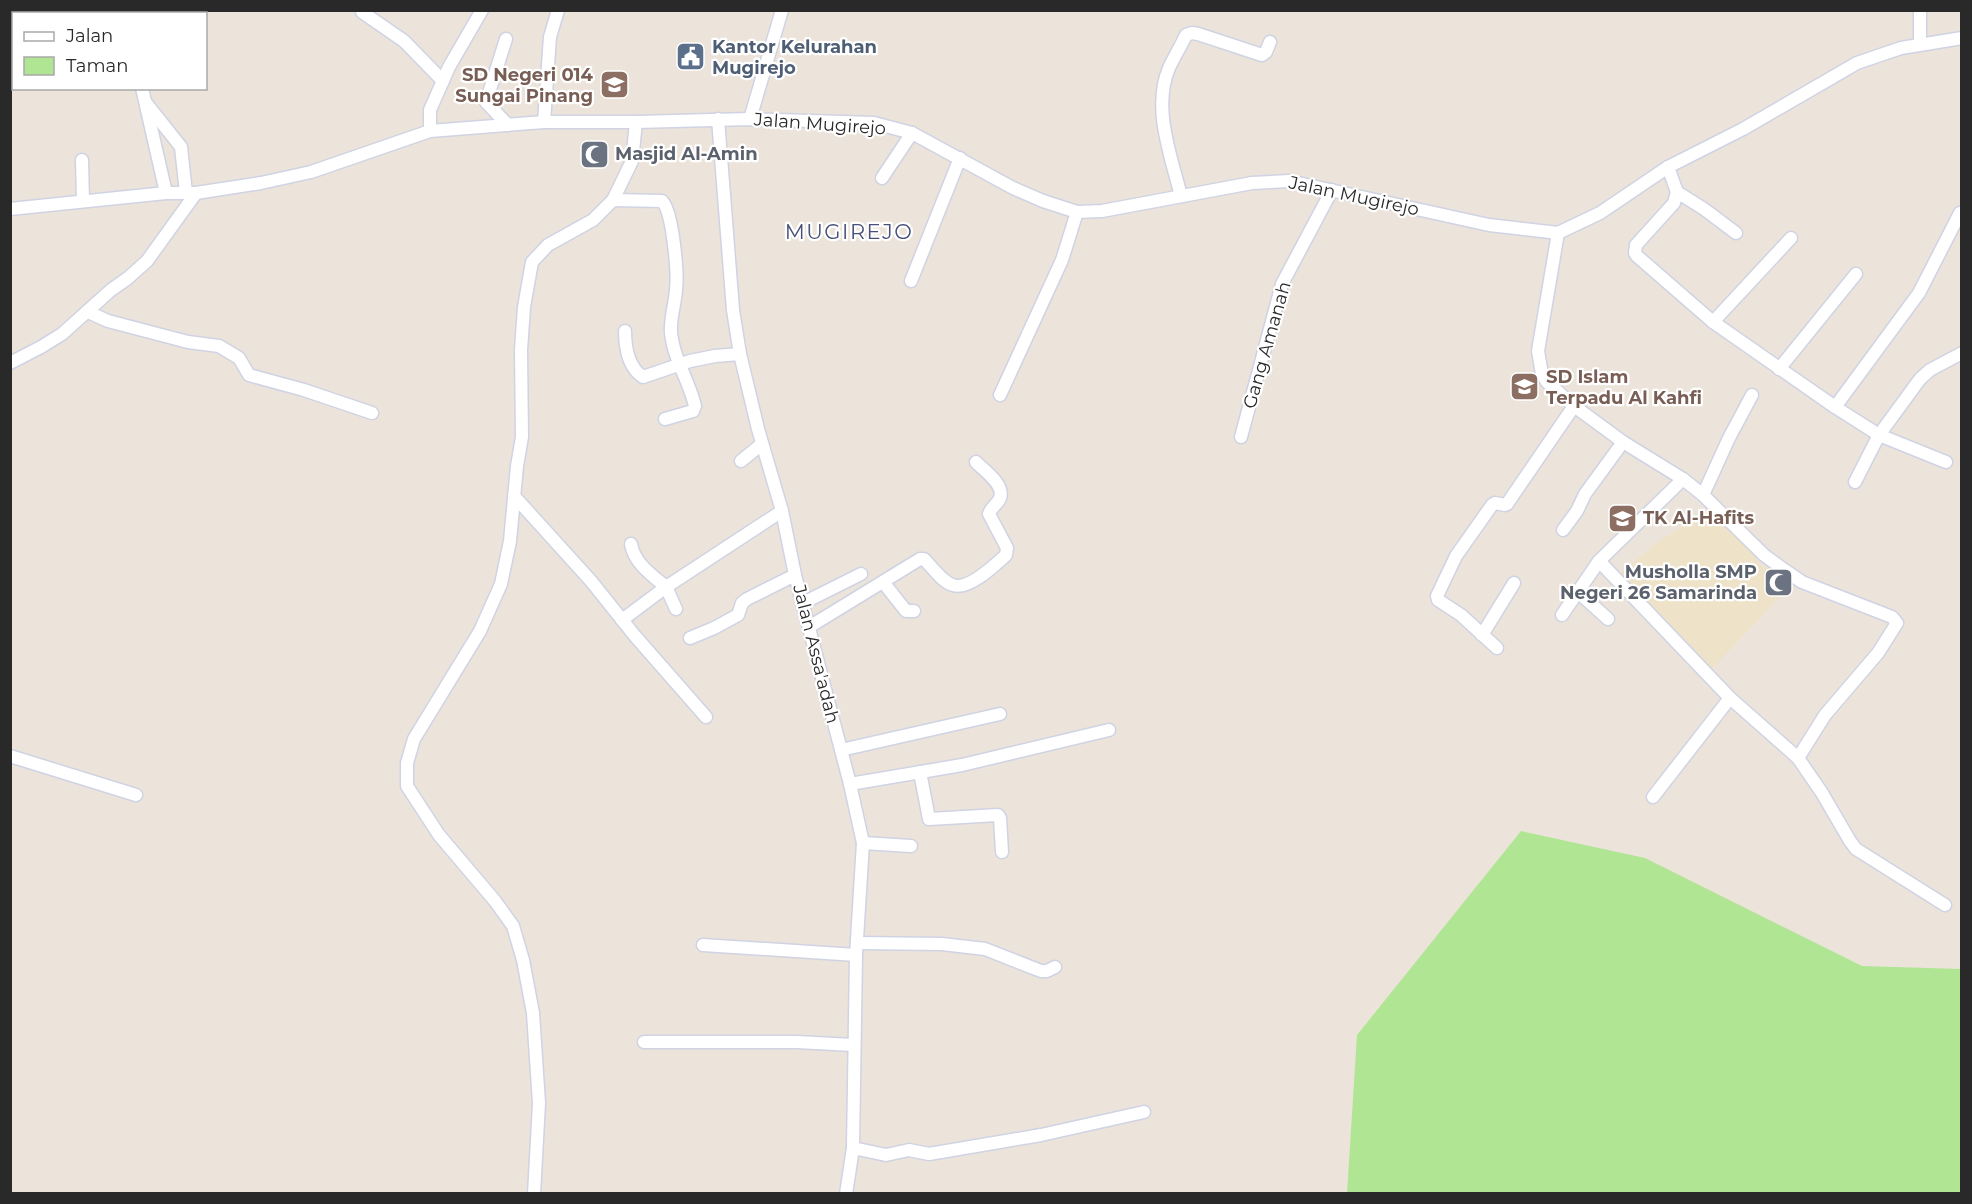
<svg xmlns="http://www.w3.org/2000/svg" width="1972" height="1204" viewBox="0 0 1972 1204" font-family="Montserrat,sans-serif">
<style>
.education{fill:#eee2c8}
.green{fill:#b0e594}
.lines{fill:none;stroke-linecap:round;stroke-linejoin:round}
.minor-casing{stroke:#cfd3e3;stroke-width:15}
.minor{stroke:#fff;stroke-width:12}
.labels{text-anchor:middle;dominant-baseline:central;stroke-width:4.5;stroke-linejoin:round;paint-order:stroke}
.service-label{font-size:18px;font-weight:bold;fill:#4e5e75;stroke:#fff;text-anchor:start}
.education-label{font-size:18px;font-weight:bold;fill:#785e54;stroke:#fff;text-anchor:start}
.street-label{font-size:18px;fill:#292929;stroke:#fff}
.worship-label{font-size:18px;font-weight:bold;fill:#5b616d;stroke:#fff;text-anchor:start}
.quarter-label{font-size:21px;letter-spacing:1.5px;fill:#48517b;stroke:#fff}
</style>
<rect width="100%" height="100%" fill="#ece4da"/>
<path class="education" d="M 1712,508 L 1722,516 L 1762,566 L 1783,571 L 1796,580 L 1706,675 L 1615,577 L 1655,544 Z"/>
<path class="green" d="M 1521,831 L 1645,858 L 1862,966 L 1961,969 L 1961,1193 L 1347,1193 L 1357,1035 Z"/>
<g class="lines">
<defs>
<g id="minor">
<path d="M 362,12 L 404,41 L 443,81"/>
<path d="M 177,14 L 179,10"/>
<path d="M 506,39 L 486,102 L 508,125"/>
<path d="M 1920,44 L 1920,10"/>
<path d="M 142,88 L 166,193"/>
<path d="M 146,103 L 181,147 L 186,193"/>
<path d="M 718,119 L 733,310 L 740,354 L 758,429 L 782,511 L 795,575 L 850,784 L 863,843 L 856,955 L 853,1148 L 846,1194"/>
<path d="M 750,119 L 782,10"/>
<path d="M 544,122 L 550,37 L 558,10"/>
<path d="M 430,131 L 430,110 L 449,67 L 482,10"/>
<path d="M 82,160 L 83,201"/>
<path d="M 1668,167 L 1677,192 L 1674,203 L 1636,245 L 1635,253 L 1637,256 L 1713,322 L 1835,407 L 1879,435 L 1946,462"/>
<path d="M 882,178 L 912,133"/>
<path d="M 1677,192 L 1704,209 L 1736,233"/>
<path d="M 1181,196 C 1171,156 1152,108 1169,68 C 1174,57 1181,46 1186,35 L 1192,33 L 1198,34 L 1262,55 L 1266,52 L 1270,42"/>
<path d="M 613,200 L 662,201 C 673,212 678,274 676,290 C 675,304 670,318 671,332 C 673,358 689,380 695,406 L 693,411 L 665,419"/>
<path d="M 10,209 L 166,193 L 196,193 L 261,183 L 311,172 L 430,131 L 544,122 L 636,122 L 750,119 L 874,123 L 912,133 L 1013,188 L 1043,201 L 1077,212 L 1102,211 L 1252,183 L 1289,181 L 1489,225 L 1558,233 L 1600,213 L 1668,167 L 1743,129 L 1857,63 L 1901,48 L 1962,38"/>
<path d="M 1558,233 L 1538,351 L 1542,374 L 1547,382 L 1574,406 L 1623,442 L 1683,479 L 1703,495 L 1764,555 L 1783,569 L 1802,582 L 1892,617 L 1897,623 L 1878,653 L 1825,715 L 1798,758 L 1822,793 L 1850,841 L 1856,849 L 1945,905"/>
<path d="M 911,281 L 960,158"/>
<path d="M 88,312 L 108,321 L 188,342 L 219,346 L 239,358 L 249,375 L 304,390 L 372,413"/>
<path d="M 1713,322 L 1791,238"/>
<path d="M 625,331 C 625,348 628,367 643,377 L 690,361 L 715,356 L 740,354"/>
<path d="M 10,363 L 41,347 L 62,334 L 111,290 L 128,278 L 147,261 L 196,193"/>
<path d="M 1779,369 L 1856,274"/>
<path d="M 1000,395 L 1062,260 L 1077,212"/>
<path d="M 1835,407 L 1919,293 L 1960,213"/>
<path d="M 1241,437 L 1282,284 L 1332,190"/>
<path d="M 741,461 L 762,444"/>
<path d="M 1855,482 L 1879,435 L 1920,379 L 1930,370 L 1962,353"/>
<path d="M 1703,495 L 1729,438 L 1752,395"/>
<path d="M 514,496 L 591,581 L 635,636 L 706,717"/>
<path d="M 1563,530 L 1577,511 L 1585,494 L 1623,442"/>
<path d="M 1599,561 L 1730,698"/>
<path d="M 883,582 L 906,611 L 914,611"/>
<path d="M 1578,592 L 1608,619"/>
<path d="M 803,603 L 861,574"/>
<path d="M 676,609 L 666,587 L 782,511"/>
<path d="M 1562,615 L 1599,561 L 1683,479"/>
<path d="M 622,620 L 666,587 C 652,575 634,563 631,544"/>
<path d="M 809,627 L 920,559 L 924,559 C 932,567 942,582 953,585 C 968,591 995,565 1006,555 L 1007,548 L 989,514 C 991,507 998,504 1000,498 C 1005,484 983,470 976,462"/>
<path d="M 1482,635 L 1514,583"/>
<path d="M 690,638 L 714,628 L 738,615 L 742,603 L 747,599 L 795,575"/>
<path d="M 1497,648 L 1461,615 L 1438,600 L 1437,596 L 1456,556 L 1492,505 L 1495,503 L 1505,505 L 1507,504 L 1574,406"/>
<path d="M 841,750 L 1000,714"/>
<path d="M 10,756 L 136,795"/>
<path d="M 920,772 L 929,819 L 998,815 L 1000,818 L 1002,852"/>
<path d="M 850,784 L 962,765 L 1109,730"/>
<path d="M 1653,797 L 1730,698 L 1798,758"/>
<path d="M 863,843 L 911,846"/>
<path d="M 857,943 L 942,944 L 985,949 L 1041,971 L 1047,971 L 1055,967"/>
<path d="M 703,945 L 856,955"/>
<path d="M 644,1042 L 797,1042 L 853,1045"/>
<path d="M 853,1148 L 886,1155 L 909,1150 L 929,1154 L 1041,1135 L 1144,1112"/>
<path d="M 534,1194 L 539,1103 L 533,1013 L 523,960 L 513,926 L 495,901 L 439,835 L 407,786 L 407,763 L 414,739 L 480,631 L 501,584 L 510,541 L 517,466 L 522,437 L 521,350 L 524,307 L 532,262 L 548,245 L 593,220 L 613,200 L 632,161 L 636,122"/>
</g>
</defs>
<use href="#minor" class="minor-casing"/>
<use href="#minor" class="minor"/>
</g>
<defs>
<symbol id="civic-square" viewBox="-11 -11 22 22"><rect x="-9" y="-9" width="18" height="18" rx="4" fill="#5c6f8a" stroke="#fff"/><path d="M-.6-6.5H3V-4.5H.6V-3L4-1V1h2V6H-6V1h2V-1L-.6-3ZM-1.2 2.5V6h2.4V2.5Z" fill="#fff"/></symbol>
<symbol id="school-square" viewBox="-11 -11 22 22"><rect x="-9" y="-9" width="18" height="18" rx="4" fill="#8d6e63" stroke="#fff"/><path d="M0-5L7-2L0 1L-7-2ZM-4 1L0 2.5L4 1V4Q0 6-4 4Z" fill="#fff"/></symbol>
<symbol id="mosque-square" viewBox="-11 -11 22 22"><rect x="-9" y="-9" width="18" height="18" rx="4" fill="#6b7280" stroke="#fff"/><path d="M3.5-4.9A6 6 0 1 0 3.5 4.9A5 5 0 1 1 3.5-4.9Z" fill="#fff"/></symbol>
</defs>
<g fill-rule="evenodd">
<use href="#civic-square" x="674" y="40" width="33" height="33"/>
<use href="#school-square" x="598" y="68" width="33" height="33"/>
<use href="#mosque-square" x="578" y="138" width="33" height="33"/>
<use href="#school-square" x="1508" y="370" width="33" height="33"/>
<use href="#school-square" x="1606" y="502" width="33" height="33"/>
<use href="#mosque-square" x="1762" y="566" width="33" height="33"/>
</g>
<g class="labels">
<g class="service-label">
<text x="712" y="47">Kantor Kelurahan<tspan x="712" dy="21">Mugirejo</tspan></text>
</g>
<g class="education-label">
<text x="593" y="75" text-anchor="end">SD Negeri 014<tspan x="593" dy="21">Sungai Pinang</tspan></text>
<text x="1546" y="377">SD Islam<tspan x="1546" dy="21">Terpadu Al Kahfi</tspan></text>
<text x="1643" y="518">TK Al-Hafits</text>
</g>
<g class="street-label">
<text transform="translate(820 124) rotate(4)">Jalan Mugirejo</text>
<text transform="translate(1354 196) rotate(12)">Jalan Mugirejo</text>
<text transform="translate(1267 345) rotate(-74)">Gang Amanah</text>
<text transform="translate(816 654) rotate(76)">Jalan Assa'adah</text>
</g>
<g class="worship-label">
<text x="615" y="154">Masjid Al-Amin</text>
<text x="1757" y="572" text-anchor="end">Musholla SMP<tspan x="1757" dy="21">Negeri 26 Samarinda</tspan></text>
</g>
<g class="quarter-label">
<text x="849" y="231">MUGIREJO</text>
</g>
</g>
<rect width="1972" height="1204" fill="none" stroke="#292929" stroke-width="24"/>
<rect x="12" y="12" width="195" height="78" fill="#ffffff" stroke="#a9a9a9" stroke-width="1.5"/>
<rect x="24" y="32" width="30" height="9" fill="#ffffff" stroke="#a9a9a9" stroke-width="1.5"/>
<text x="66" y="42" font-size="18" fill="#292929">Jalan</text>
<rect x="24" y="57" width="30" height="18" fill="#b0e594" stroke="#a9a9a9" stroke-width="1.5"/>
<text x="66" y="72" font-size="18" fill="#292929">Taman</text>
</svg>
